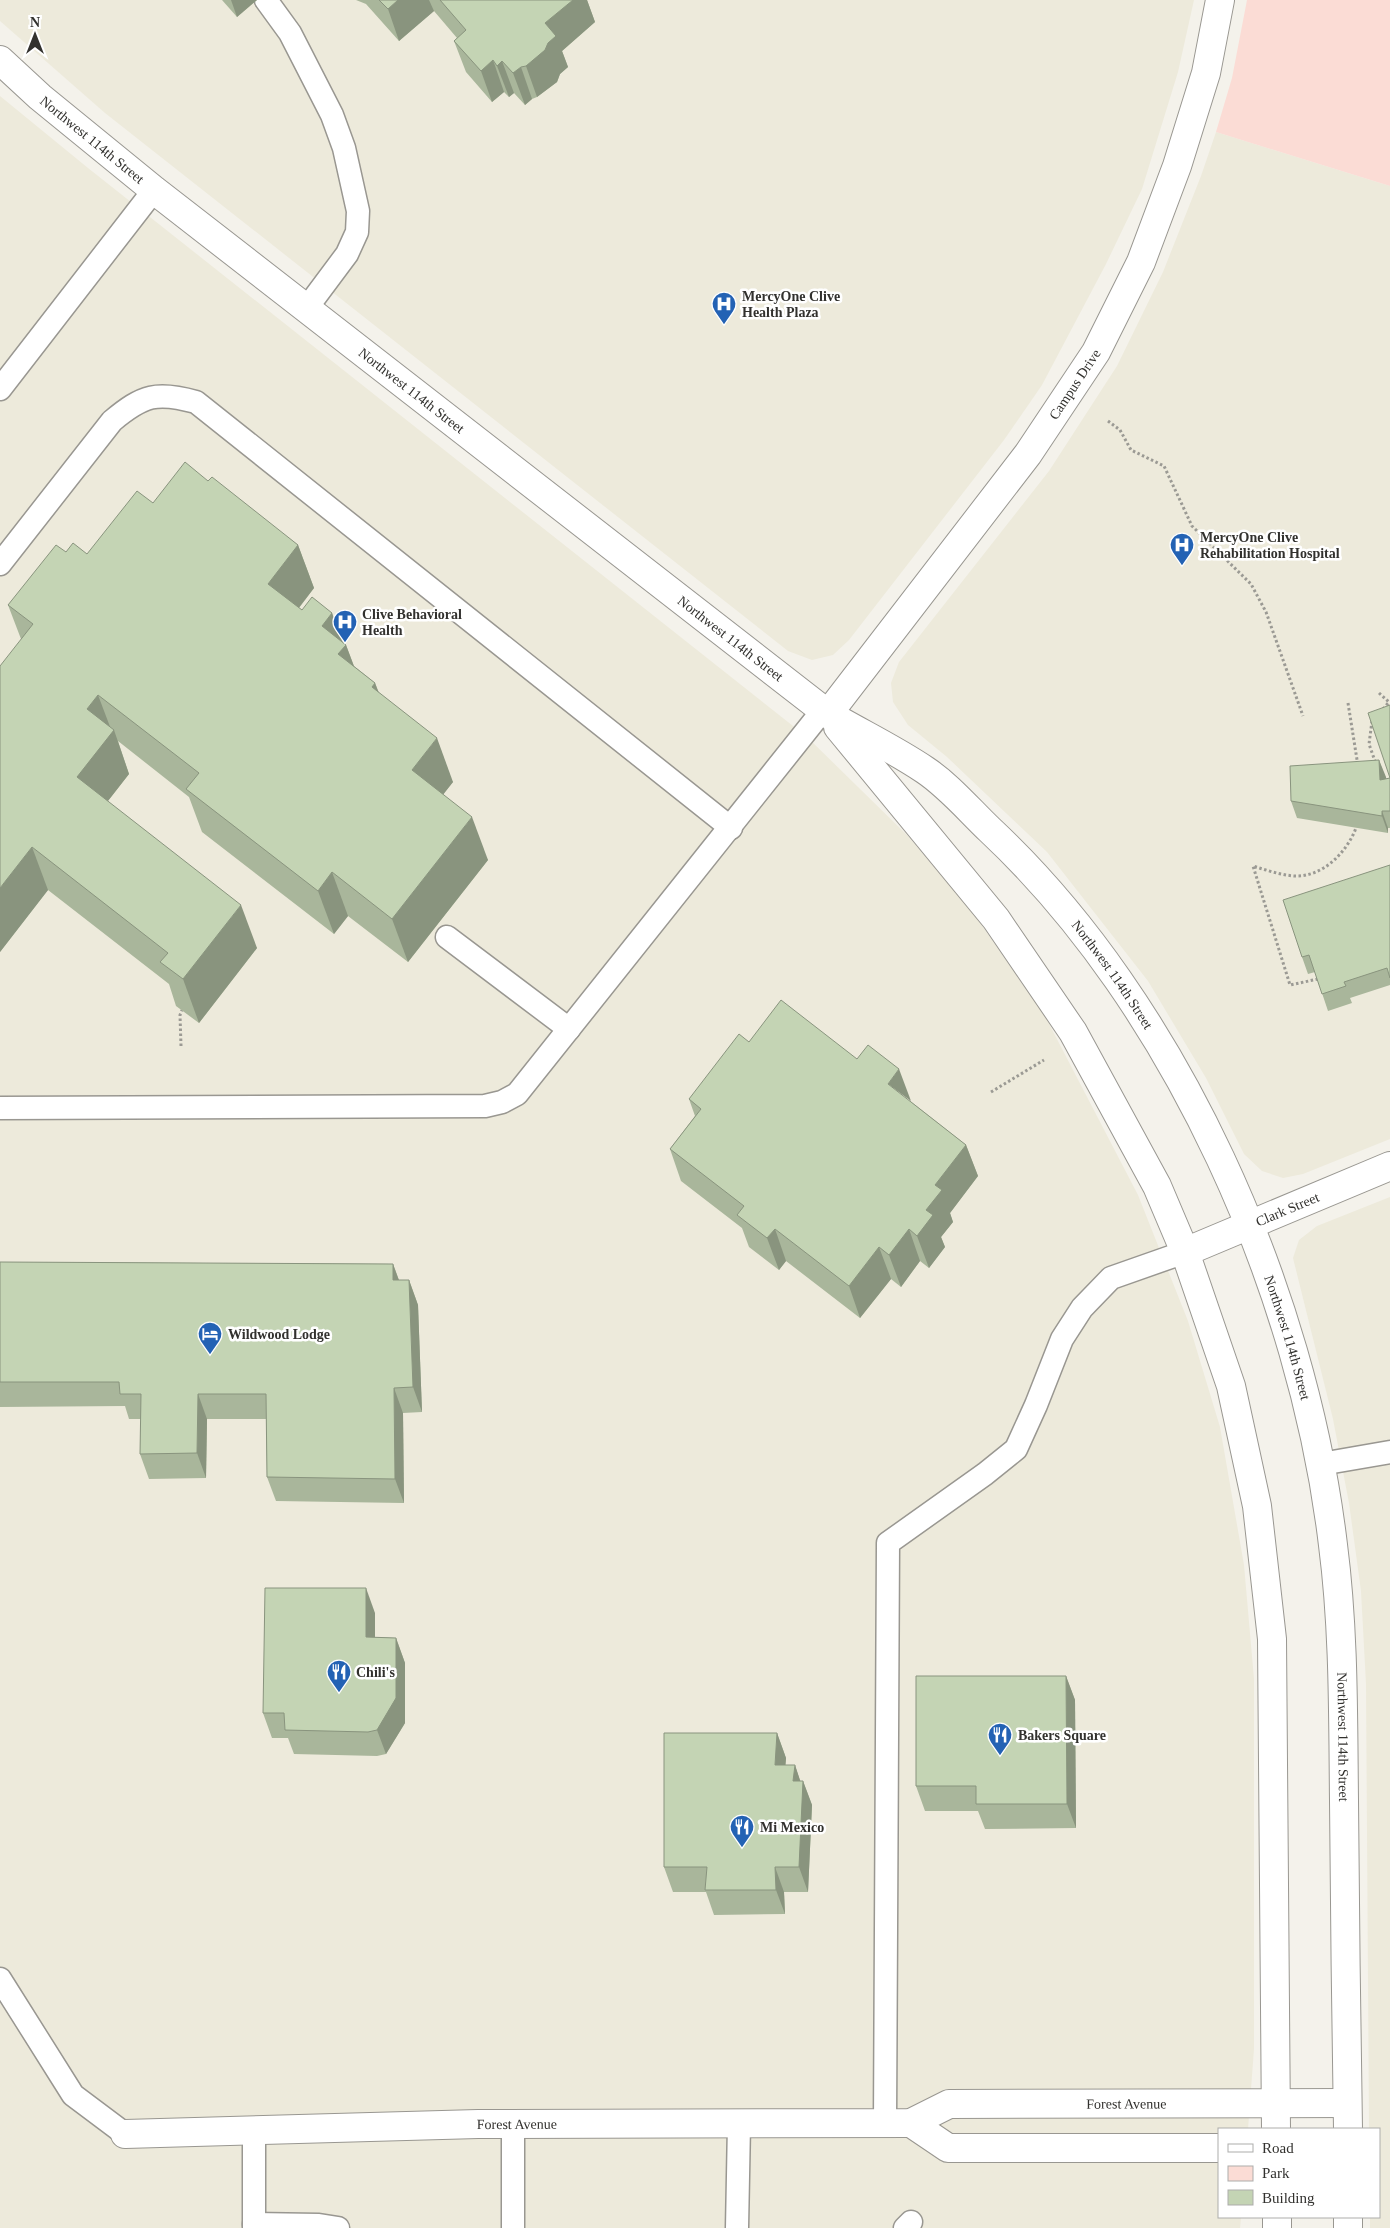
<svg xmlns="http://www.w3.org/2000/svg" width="1390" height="2228" viewBox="0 0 1390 2228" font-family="'Times New Roman',serif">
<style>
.built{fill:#edeadb}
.green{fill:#fbdcd5}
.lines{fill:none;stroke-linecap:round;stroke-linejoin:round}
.lane-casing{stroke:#999791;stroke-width:25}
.street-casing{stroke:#999791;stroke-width:30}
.secondary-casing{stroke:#999791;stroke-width:30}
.path{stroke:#9b9a94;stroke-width:3;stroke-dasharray:2.5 2.5;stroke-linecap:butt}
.lane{stroke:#fff;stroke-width:22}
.street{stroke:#fff;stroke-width:28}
.secondary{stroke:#fff;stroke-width:28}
.wall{fill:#a9b69b}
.shaded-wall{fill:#89947e}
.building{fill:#c4d4b4;stroke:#89947e}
.labels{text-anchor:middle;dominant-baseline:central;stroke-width:5;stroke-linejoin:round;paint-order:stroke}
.street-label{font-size:14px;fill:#32312e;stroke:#fff}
.poi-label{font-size:14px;font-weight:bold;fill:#32312e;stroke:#fff;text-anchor:start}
</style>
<rect width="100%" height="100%" fill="#f4f2eb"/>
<g class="built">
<path d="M 0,0 L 1194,0 L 1178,72 L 1142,189 L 1106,264 L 1042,385 L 1004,440 L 849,640 L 833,655 L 812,660 L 788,651 L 105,113 L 0,21 Z"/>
<path d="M 0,96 L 88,168 L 807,737 L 907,835 L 974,914 L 1046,1018 L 1138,1195 L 1188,1321 L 1220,1427 L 1244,1565 L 1254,1679 L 1254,2049 L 1248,2129 L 1219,2129 L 1219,2217 L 1241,2217 L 1240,2228 L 0,2228 Z"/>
<path d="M 1216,132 L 1390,186 L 1390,1139 L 1303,1174 L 1283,1178 L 1262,1171 L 1244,1154 L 1206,1078 L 1148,981 L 1047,852 L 947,757 L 908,725 L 893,702 L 891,683 L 899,662 L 1049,471 L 1117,366 L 1163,272 L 1201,176 Z"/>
<path d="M 1390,1197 L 1390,2228 L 1370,2228 L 1370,2217 L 1379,2217 L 1379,2129 L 1369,2129 L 1366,1684 L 1361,1591 L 1349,1503 L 1333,1419 L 1293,1258 L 1299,1240 L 1317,1226 Z"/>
</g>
<path class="green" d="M 1247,0 L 1390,0 L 1390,186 L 1216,132 L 1232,78 Z"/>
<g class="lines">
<defs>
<g id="lane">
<path d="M 266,0 L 290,33 L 332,115 L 344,148 L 358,211 L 357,232 L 347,254 L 306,309"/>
<path d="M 0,389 L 154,190"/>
<path d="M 0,564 L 112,421 C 143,395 157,391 196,402 L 731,828"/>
<path d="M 447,937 L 569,1029"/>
<path d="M 0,1108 L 485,1106 L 502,1102 L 517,1094 L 823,710"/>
<path d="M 1321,1464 L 1390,1452"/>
<path d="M 0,1979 L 73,2095 L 125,2134"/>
<path d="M 885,2123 L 888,1543 L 985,1474 L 1016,1449 L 1036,1405 L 1062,1339 L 1082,1308 L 1111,1278 L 1185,1252"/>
<path d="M 513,2124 L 513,2228"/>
<path d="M 254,2130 L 254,2228"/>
<path d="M 254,2224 L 319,2225 L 338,2228"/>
<path d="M 737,2228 L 739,2124"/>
<path d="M 905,2228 L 911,2222"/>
</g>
<g id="street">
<path id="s1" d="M 828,714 L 1028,454 L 1096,352 L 1141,262 L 1177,166 L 1206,73 L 1220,0"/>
<path id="s2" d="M 1185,1252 L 1390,1166"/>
<path d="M 911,2123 L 948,2148 L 1219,2148"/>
<path id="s3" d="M 125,2134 L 478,2124 L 911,2123 L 949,2104 L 1347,2103"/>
</g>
<g id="secondary">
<path id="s4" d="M 0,60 L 40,97 L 154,190 L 828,714 C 860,733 894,749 925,770 C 949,786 969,810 990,830 C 1177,1005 1303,1292 1333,1545 C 1344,1630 1343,1716 1344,1801 C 1345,1910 1346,2020 1348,2129"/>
<path d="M 838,727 L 996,919 L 1073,1032 L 1157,1186 L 1185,1252 L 1231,1386 L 1257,1506 L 1272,1639 L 1276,2129"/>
<path d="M 1277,2217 L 1277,2228"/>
<path d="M 1348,2217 L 1348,2228"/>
</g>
</defs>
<use href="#lane" class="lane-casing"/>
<use href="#street" class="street-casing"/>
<use href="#secondary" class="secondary-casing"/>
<g class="path">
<path d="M 1108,421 L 1120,430 L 1131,450 L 1164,466 L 1192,526 L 1251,584 L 1266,612 L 1303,716"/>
<path d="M 1379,693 L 1390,703"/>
<path d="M 1348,703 L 1358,766"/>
<path d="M 1383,709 L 1389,702"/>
<path d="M 1372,721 L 1369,744 L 1376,764"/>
<path d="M 1318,979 L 1290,985 L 1253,866 C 1266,870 1280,875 1295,876 C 1323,877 1347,852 1356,828"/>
<path d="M 181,1046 L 180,1015 L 182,1010"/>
<path d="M 991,1092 L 1044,1060"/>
</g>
<use href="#lane" class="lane"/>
<use href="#street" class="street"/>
<use href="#secondary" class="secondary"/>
</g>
<g class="wall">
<path d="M 222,0 L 257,0 L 237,17 Z"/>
<path d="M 356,0 L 587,0 L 595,22 L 562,51 L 568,67 L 560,74 L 557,82 L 537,97 L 532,99 L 525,105 L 514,93 L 509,97 L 504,92 L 492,102 L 466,72 L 454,41 L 457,38 L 434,11 L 399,41 L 366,4 Z"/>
<path d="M 208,481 L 298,545 L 314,588 L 299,608 L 302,610 L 332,613 L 343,642 L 346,645 L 354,666 L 375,683 L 379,693 L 453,782 L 443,794 L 488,860 L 408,962 L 348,916 L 334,934 L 202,832 L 189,797 L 118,741 L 129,774 L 108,801 L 257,948 L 199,1023 L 176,1006 L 169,984 L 48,890 L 0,952 L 21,639 L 8,605 L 66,552 L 87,554 L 153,503 Z"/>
<path d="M 1390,705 L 1390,828 L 1388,828 L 1388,833 L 1297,818 L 1291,801 L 1379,760 L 1386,779 L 1390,778 Z"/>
<path d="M 1390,865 L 1390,985 L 1350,998 L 1352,1003 L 1328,1011 L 1315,972 L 1308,974 L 1302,957 Z"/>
<path d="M 749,1042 L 910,1101 L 966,1145 L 978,1176 L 950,1213 L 953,1222 L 941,1237 L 945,1247 L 929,1268 L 920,1261 L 901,1287 L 891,1279 L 860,1318 L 786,1261 L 779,1270 L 749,1247 L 742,1228 L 681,1181 L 670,1149 L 695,1116 L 689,1099 Z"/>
<path d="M 0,1262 L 393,1264 L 399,1280 L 409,1280 L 418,1305 L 422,1412 L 403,1413 L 404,1503 L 276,1501 L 267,1477 L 266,1419 L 207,1419 L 206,1478 L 149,1479 L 140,1454 L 141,1419 L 129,1419 L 125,1406 L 0,1407 Z"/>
<path d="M 375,1613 L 375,1637 L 396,1638 L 405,1663 L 405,1723 L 386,1754 L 377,1756 L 294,1754 L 288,1738 L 272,1738 L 263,1713 Z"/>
<path d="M 1066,1676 L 1075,1700 L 1076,1828 L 985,1829 L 978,1811 L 925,1811 L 916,1786 Z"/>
<path d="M 777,1733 L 786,1758 L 785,1765 L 795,1765 L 800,1781 L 803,1781 L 812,1805 L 808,1892 L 784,1892 L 785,1914 L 714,1915 L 706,1892 L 673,1892 L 664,1867 Z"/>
</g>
<g class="shaded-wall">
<path d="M 231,0 L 257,0 L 237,17 Z"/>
<path d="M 398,0 L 429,0 L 434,11 L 399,41 L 388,9 Z"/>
<path d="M 573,0 L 587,0 L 595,22 L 562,51 L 568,67 L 560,74 L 557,82 L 537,97 L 526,66 L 545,23 Z"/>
<path d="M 493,60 L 504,92 L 492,102 L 481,71 Z"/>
<path d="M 502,61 L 514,93 L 509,97 L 497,66 Z"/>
<path d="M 521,67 L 532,99 L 525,105 L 513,73 Z"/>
<path d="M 298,545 L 314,588 L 284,627 L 268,584 Z"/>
<path d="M 332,613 L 344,647 L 346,645 L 362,688 L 354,698 L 322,626 Z"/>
<path d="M 375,683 L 391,726 L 372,687 Z"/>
<path d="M 98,695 L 112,732 L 114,730 L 129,774 L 93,820 L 77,777 L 87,709 Z"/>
<path d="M 437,738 L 453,782 L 428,814 L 412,770 Z"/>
<path d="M 1379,760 L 1386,777 L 1387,797 L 1380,780 Z"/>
<path d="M 1382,811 L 1388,828 L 1388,833 L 1382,816 Z"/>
<path d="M 472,817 L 488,860 L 408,962 L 392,919 Z"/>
<path d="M 32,847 L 48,890 L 0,952 L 0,888 Z"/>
<path d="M 332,872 L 348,916 L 334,934 L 318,891 Z"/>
<path d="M 241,905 L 257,948 L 199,1023 L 183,979 Z"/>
<path d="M 899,1069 L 911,1101 L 888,1084 Z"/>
<path d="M 966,1145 L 978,1176 L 950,1213 L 953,1222 L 941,1237 L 945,1247 L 929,1268 L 917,1236 L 935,1185 Z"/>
<path d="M 775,1229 L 786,1261 L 779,1270 L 767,1238 Z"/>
<path d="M 909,1229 L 920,1261 L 901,1287 L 889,1255 Z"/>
<path d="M 879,1247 L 891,1279 L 860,1318 L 849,1286 Z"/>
<path d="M 393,1264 L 402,1289 L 393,1280 Z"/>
<path d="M 409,1280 L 418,1305 L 422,1412 L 413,1387 Z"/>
<path d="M 394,1388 L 403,1413 L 404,1503 L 395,1479 Z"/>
<path d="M 198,1394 L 207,1419 L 206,1478 L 197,1453 Z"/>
<path d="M 366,1588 L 375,1613 L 375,1662 L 366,1637 Z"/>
<path d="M 396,1638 L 405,1663 L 405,1723 L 386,1754 L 377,1730 Z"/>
<path d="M 1066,1676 L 1075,1700 L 1076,1828 L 1067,1804 Z"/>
<path d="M 777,1733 L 786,1758 L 784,1790 L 775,1765 Z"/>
<path d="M 795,1765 L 802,1786 L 803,1781 L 812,1805 L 808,1892 L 799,1867 L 793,1781 Z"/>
<path d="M 775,1867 L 784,1892 L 785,1914 L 776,1890 Z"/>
</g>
<g class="building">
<path d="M 379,0 L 398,0 L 388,9 Z"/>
<path d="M 440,0 L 573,0 L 545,23 L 556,36 L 548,43 L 545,50 L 526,66 L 521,67 L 513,73 L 502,61 L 497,66 L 493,60 L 481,71 L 454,41 L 466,30 Z"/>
<path d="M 185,462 L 208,481 L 212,477 L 298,545 L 268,584 L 302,610 L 312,597 L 332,613 L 322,626 L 346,645 L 338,654 L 375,683 L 372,687 L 437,738 L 412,770 L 472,817 L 392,919 L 332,872 L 318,891 L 186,789 L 199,773 L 98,695 L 87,709 L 114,730 L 77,777 L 241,905 L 183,979 L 160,962 L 168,953 L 32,847 L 0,888 L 0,666 L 33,624 L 8,605 L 56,545 L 66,552 L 73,543 L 87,554 L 137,491 L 153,503 Z"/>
<path d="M 1390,705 L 1390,811 L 1382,811 L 1382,816 L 1291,801 L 1290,766 L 1379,760 L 1380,780 L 1390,778 L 1368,713 Z"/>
<path d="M 1390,865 L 1390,978 L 1387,968 L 1344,982 L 1346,986 L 1322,994 L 1309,955 L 1302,957 L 1283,900 Z"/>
<path d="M 781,1000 L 857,1059 L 868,1045 L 899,1069 L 888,1084 L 966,1145 L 935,1185 L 942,1190 L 926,1210 L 933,1215 L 917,1236 L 909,1229 L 889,1255 L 879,1247 L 849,1286 L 775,1229 L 767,1238 L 737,1215 L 744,1206 L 670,1149 L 701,1109 L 689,1099 L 739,1034 L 749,1042 Z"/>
<path d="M 0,1262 L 393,1264 L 393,1280 L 409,1280 L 413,1387 L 394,1388 L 395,1479 L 267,1477 L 266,1394 L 198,1394 L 197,1453 L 140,1454 L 141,1394 L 120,1394 L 119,1382 L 0,1382 Z"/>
<path d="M 265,1588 L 366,1588 L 366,1637 L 396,1638 L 396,1698 L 377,1730 L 368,1732 L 285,1730 L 284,1713 L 263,1713 Z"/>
<path d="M 916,1676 L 1066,1676 L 1067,1804 L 976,1804 L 976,1786 L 916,1786 Z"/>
<path d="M 664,1733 L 777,1733 L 775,1765 L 795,1765 L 793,1781 L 803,1781 L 799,1867 L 775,1867 L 776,1890 L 705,1890 L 707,1867 L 664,1867 Z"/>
</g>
<defs>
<symbol id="hospital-pin" viewBox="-11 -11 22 30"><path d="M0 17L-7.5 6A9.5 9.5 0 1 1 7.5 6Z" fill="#2362b4" stroke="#fff"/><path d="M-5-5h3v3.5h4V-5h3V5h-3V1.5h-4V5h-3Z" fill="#fff"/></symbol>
<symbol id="hotel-pin" viewBox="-11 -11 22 30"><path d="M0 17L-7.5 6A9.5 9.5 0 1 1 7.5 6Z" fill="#2362b4" stroke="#fff"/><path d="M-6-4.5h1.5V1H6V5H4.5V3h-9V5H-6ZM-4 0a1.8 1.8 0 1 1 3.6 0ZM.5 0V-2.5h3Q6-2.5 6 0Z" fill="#fff"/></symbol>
<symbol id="restaurant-pin" viewBox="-11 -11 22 30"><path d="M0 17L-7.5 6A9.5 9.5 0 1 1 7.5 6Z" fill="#2362b4" stroke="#fff"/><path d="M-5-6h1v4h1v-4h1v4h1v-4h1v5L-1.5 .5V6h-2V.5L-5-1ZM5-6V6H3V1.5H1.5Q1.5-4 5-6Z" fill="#fff"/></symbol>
</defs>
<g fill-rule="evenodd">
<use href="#hospital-pin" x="710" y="290" width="28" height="38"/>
<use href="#hospital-pin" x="1168" y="531" width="28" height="38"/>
<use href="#hospital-pin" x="331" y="608" width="28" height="38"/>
<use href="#hotel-pin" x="196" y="1320" width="28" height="38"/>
<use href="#restaurant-pin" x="325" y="1658" width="28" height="38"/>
<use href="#restaurant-pin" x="986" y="1721" width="28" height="38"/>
<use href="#restaurant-pin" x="728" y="1813" width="28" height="38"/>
</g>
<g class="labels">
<g class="street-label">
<text stroke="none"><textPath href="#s4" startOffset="122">Northwest 114th Street</textPath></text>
<text stroke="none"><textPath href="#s1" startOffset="412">Campus Drive</textPath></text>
<text stroke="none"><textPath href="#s4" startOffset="528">Northwest 114th Street</textPath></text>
<text stroke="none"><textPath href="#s4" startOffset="932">Northwest 114th Street</textPath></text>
<text stroke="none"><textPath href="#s4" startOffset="1446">Northwest 114th Street</textPath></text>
<text stroke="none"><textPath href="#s2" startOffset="111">Clark Street</textPath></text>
<text stroke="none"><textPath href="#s4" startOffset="1851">Northwest 114th Street</textPath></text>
<text stroke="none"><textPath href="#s4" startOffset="2256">Northwest 114th Street</textPath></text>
<text stroke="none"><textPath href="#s3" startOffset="1006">Forest Avenue</textPath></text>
<text stroke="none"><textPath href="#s3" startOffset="392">Forest Avenue</textPath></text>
</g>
<g class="poi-label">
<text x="742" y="296">MercyOne Clive<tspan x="742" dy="16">Health Plaza</tspan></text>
<text x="1200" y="537">MercyOne Clive<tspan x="1200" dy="16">Rehabilitation Hospital</tspan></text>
<text x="362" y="614">Clive Behavioral<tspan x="362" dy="16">Health</tspan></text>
<text x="228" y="1334">Wildwood Lodge</text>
<text x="356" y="1672">Chili's</text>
<text x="1018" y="1735">Bakers Square</text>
<text x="760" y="1827">Mi Mexico</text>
</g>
</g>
<rect x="1218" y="2128" width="162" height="90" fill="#ffffff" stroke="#adadab"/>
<rect x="1228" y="2144" width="25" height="8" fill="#ffffff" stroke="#adadab"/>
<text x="1262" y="2153" font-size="15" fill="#32312e">Road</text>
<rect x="1228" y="2166" width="25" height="15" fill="#fbdcd5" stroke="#adadab"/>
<text x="1262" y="2178" font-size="15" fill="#32312e">Park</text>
<rect x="1228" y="2190" width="25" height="15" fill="#c4d4b4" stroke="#adadab"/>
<text x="1262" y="2203" font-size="15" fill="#32312e">Building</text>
<g transform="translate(35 35)" stroke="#ffffff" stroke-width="4" paint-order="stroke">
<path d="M0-4L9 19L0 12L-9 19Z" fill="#32312e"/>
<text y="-8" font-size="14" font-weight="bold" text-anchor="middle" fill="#32312e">N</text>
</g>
</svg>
